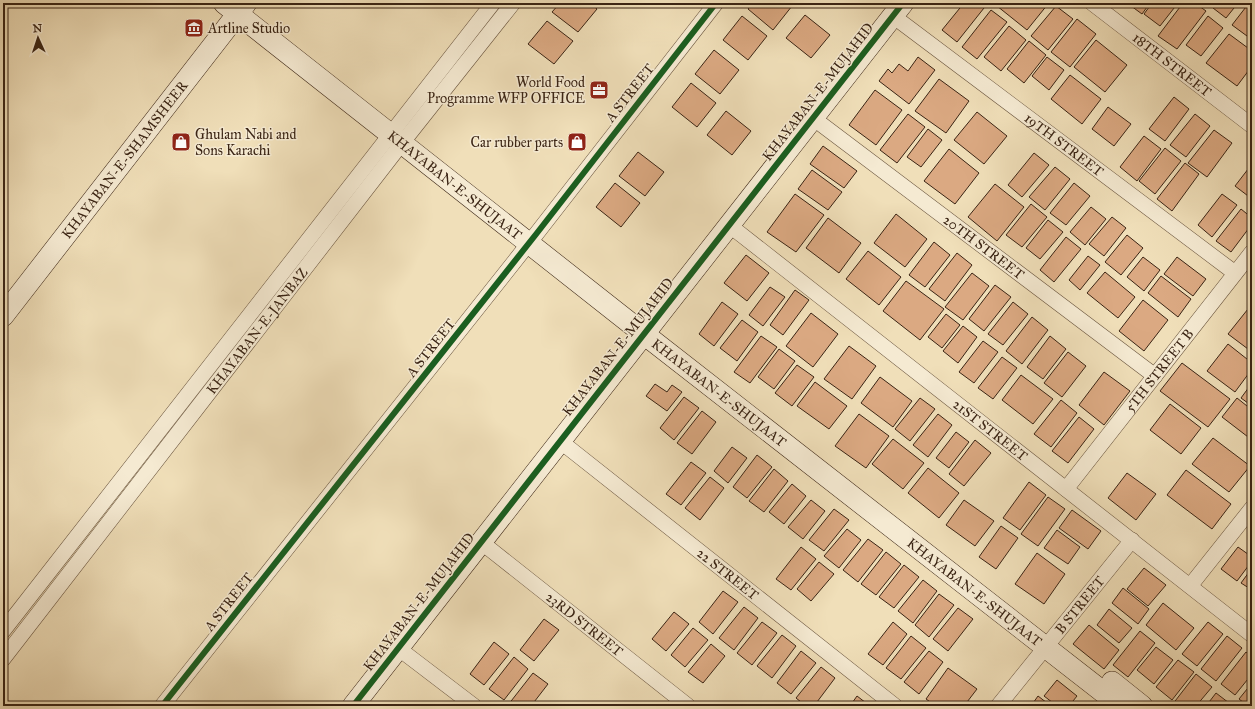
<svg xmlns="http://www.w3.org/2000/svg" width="1255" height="709" viewBox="0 0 1255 709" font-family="'IM FELL Great Primer',serif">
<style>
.building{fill:#dba982;stroke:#3a2414}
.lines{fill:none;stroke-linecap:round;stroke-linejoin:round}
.street-casing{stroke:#68533d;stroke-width:16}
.secondary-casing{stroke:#3a2414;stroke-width:22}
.street{stroke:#f5ead2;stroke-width:15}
.secondary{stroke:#f5ead2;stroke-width:21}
.cycleway-casing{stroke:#f5ead2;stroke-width:8}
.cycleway{stroke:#1b5e20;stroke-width:6}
.labels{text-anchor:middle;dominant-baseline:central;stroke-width:3;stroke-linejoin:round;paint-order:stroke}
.poi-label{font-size:14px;fill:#3a2414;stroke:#f5ead2;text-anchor:start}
.street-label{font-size:14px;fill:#3a2414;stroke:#f5ead2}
</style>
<rect width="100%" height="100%" fill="#f0dfb9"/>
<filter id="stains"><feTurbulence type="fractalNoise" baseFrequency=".005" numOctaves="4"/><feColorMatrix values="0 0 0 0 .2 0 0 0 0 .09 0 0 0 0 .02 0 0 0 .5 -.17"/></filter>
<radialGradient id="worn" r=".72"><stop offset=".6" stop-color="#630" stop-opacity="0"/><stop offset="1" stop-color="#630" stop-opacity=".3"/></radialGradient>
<g class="building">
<path d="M 560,3 L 590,3 L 597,9 L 578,32 L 552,12 Z"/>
<path d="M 753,3 L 788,3 L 792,6 L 773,30 L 748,9 Z"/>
<path d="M 964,3 L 977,3 L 984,8 L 957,42 L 942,30 Z"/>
<path d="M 1000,3 L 1047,3 L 1048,4 L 1027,30 L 997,6 Z"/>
<path d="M 1127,3 L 1150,3 L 1142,14 Z"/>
<path d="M 1152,3 L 1178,3 L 1160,26 L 1144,14 Z"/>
<path d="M 1183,3 L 1195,3 L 1206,11 L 1177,49 L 1158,36 Z"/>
<path d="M 1217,3 L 1238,3 L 1226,18 L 1213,8 Z"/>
<path d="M 1249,3 L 1252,3 L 1252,29 L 1247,36 L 1232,25 Z"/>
<path d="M 1056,6 L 1073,19 L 1048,50 L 1031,36 Z"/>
<path d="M 991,10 L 1007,22 L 977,59 L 962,47 Z"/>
<path d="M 805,15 L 830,35 L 811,58 L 786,38 Z"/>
<path d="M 742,16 L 767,36 L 748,60 L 723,40 Z"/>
<path d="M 1208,16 L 1223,28 L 1201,56 L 1186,45 Z"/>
<path d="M 1077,19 L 1096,34 L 1070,67 L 1051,52 Z"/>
<path d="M 547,21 L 573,41 L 554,64 L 528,44 Z"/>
<path d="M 1009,26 L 1026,40 L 1001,71 L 984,57 Z"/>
<path d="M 1229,34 L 1252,51 L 1252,66 L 1237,86 L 1206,63 Z"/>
<path d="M 1096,40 L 1127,65 L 1105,92 L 1074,67 Z"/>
<path d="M 1029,41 L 1046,55 L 1024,83 L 1007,69 Z"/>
<path d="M 714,50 L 739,70 L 720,94 L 695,74 Z"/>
<path d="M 918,57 L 935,70 L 909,104 L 879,81 L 888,69 L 892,73 L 899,64 L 908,71 Z"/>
<path d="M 1047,57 L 1064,70 L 1049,90 L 1032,76 Z"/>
<path d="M 1070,75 L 1101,99 L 1082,124 L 1051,99 Z"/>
<path d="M 939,79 L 969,101 L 946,133 L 915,111 Z"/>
<path d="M 691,83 L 716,103 L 697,127 L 672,107 Z"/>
<path d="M 875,90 L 902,110 L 876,145 L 849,125 Z"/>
<path d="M 1174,97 L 1189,109 L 1165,141 L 1149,129 Z"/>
<path d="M 1108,107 L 1131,124 L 1114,146 L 1092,129 Z"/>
<path d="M 726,111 L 751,131 L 732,155 L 707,135 Z"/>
<path d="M 977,112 L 1007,136 L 984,164 L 954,140 Z"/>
<path d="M 908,114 L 925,127 L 897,163 L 880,150 Z"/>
<path d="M 1195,114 L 1210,126 L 1186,157 L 1170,145 Z"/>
<path d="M 928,129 L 942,140 L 921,167 L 907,157 Z"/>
<path d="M 1214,130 L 1232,143 L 1207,177 L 1188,163 Z"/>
<path d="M 1144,136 L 1161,149 L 1137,181 L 1120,167 Z"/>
<path d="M 823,146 L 857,171 L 844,188 L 810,164 Z"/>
<path d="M 1165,148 L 1181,161 L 1155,194 L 1139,181 Z"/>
<path d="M 949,149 L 979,173 L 955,204 L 924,181 Z"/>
<path d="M 638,152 L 664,172 L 645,196 L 619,176 Z"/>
<path d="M 1034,153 L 1049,165 L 1022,197 L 1008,185 Z"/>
<path d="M 1185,163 L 1199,174 L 1172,211 L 1157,199 Z"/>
<path d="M 1252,164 L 1252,199 L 1235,186 Z"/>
<path d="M 1055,167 L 1070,179 L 1045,210 L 1029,197 Z"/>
<path d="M 812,170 L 842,192 L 828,210 L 798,189 Z"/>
<path d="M 615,183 L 640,203 L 621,227 L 596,207 Z"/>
<path d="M 1074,183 L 1090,196 L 1066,225 L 1050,213 Z"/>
<path d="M 995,184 L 1024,207 L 997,241 L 968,217 Z"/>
<path d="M 795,194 L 824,215 L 796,252 L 767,232 Z"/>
<path d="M 1222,194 L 1237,205 L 1212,237 L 1198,225 Z"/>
<path d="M 1031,204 L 1047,217 L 1022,247 L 1006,235 Z"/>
<path d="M 1091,207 L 1106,219 L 1085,245 L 1070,232 Z"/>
<path d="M 1241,209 L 1252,218 L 1252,224 L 1231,252 L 1216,241 Z"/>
<path d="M 896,214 L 927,239 L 905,267 L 874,243 Z"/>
<path d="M 1112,217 L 1126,228 L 1104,256 L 1089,244 Z"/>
<path d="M 828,218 L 861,243 L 839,273 L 806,248 Z"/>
<path d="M 1048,220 L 1063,232 L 1040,259 L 1026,248 Z"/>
<path d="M 1127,235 L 1143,248 L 1121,275 L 1105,262 Z"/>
<path d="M 1066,237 L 1081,249 L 1054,282 L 1040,270 Z"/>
<path d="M 934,242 L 950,255 L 925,287 L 909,275 Z"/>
<path d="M 868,251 L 901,277 L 879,305 L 846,279 Z"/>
<path d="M 957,253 L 972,265 L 945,301 L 929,289 Z"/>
<path d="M 746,255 L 769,273 L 747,301 L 724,283 Z"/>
<path d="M 1088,256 L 1100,265 L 1080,290 L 1069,280 Z"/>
<path d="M 1143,257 L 1160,270 L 1144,291 L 1127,277 Z"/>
<path d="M 1177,257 L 1206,279 L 1193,296 L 1164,274 Z"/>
<path d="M 1105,272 L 1135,297 L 1118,318 L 1087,293 Z"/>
<path d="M 972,273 L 989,286 L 963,320 L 945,307 Z"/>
<path d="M 1161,276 L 1191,299 L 1178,317 L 1148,293 Z"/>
<path d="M 906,281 L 944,309 L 920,340 L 883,311 Z"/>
<path d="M 995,285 L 1011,297 L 984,331 L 969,319 Z"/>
<path d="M 770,287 L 785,297 L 763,326 L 749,315 Z"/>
<path d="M 795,290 L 809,300 L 783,335 L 770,325 Z"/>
<path d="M 1143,300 L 1168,320 L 1144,351 L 1119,331 Z"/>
<path d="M 722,302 L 738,314 L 714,346 L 699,334 Z"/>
<path d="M 1013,302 L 1028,314 L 1003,345 L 988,334 Z"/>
<path d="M 1248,309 L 1252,312 L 1252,352 L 1228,334 Z"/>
<path d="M 811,313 L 838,334 L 813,367 L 786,346 Z"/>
<path d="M 946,314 L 960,325 L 942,348 L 928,337 Z"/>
<path d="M 1032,317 L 1048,330 L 1022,364 L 1006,351 Z"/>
<path d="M 742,320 L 758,332 L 737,361 L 720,348 Z"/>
<path d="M 963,326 L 977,337 L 958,363 L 943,351 Z"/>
<path d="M 761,336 L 777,347 L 750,383 L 734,372 Z"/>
<path d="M 1050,336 L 1066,349 L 1043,379 L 1027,367 Z"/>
<path d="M 983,341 L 998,352 L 974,383 L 959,372 Z"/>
<path d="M 1228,344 L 1252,363 L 1252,369 L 1235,392 L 1207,371 Z"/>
<path d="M 849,346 L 876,366 L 852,399 L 824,379 Z"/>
<path d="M 779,349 L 795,361 L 774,389 L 758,377 Z"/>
<path d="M 1068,352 L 1086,366 L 1062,397 L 1044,383 Z"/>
<path d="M 1002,357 L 1017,368 L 993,399 L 978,388 Z"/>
<path d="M 1182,363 L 1230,399 L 1208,427 L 1160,391 Z"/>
<path d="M 797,365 L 814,377 L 792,406 L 775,393 Z"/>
<path d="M 1104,372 L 1130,391 L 1104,425 L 1079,405 Z"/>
<path d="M 1021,375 L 1053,399 L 1033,424 L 1002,400 Z"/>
<path d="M 880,377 L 912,401 L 893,427 L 861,403 Z"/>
<path d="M 815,382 L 847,406 L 829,429 L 797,406 Z"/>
<path d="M 1252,383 L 1252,406 L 1241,398 Z"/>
<path d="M 655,384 L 667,392 L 672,385 L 682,392 L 667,411 L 646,396 Z"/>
<path d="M 684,397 L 699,408 L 674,440 L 660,428 Z"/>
<path d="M 920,398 L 935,409 L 910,441 L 895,429 Z"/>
<path d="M 1237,398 L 1252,410 L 1252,440 L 1222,417 Z"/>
<path d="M 1061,400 L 1077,413 L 1051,447 L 1034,434 Z"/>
<path d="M 1170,404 L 1201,428 L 1181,454 L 1150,430 Z"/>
<path d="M 702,411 L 716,422 L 692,454 L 677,443 Z"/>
<path d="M 859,414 L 889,436 L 866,468 L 835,446 Z"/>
<path d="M 938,414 L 952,425 L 928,457 L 913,445 Z"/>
<path d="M 1079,417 L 1094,429 L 1068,463 L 1052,451 Z"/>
<path d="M 956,432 L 969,442 L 949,468 L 936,458 Z"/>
<path d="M 1213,438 L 1250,466 L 1229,492 L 1192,464 Z"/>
<path d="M 893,439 L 924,463 L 903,489 L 872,464 Z"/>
<path d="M 975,440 L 991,453 L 964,486 L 949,474 Z"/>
<path d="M 732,447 L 747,458 L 728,483 L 714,471 Z"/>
<path d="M 757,455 L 772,467 L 747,498 L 733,487 Z"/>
<path d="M 691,462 L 706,473 L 681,505 L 666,494 Z"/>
<path d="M 928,468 L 959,493 L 939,518 L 908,493 Z"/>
<path d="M 774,469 L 788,481 L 764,512 L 749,501 Z"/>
<path d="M 1186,470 L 1231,504 L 1212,529 L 1167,495 Z"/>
<path d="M 1127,473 L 1156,494 L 1136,520 L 1108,498 Z"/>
<path d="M 710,477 L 724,488 L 700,520 L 685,508 Z"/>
<path d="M 1029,482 L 1046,495 L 1020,530 L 1003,518 Z"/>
<path d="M 792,484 L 806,496 L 784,524 L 769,512 Z"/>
<path d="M 1048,497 L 1065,509 L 1038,546 L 1021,534 Z"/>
<path d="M 811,500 L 825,511 L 803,539 L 788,527 Z"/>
<path d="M 964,500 L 994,521 L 975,546 L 946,525 Z"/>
<path d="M 834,509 L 849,520 L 824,551 L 809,540 Z"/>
<path d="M 1072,510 L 1101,531 L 1088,549 L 1059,528 Z"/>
<path d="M 1001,526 L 1018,538 L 996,569 L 979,557 Z"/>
<path d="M 847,529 L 861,540 L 839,568 L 824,556 Z"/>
<path d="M 1057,530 L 1080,547 L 1068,564 L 1044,548 Z"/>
<path d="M 868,539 L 883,550 L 858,582 L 843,570 Z"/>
<path d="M 801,547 L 816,559 L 791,590 L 776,579 Z"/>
<path d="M 1238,547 L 1252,557 L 1252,561 L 1237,581 L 1221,569 Z"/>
<path d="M 886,552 L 901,564 L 876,595 L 861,584 Z"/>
<path d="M 1037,553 L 1065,574 L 1044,604 L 1015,584 Z"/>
<path d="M 819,562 L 834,574 L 811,601 L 797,589 Z"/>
<path d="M 904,565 L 919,577 L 894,608 L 879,597 Z"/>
<path d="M 1144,568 L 1166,585 L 1148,606 L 1127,589 Z"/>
<path d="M 1252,568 L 1252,590 L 1241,583 Z"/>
<path d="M 923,580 L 937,591 L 913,623 L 898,611 Z"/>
<path d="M 1123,588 L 1149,609 L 1138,624 L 1112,603 Z"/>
<path d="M 723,591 L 738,602 L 713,634 L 699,622 Z"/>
<path d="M 939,594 L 954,605 L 929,637 L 915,625 Z"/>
<path d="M 1163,603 L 1194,628 L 1176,650 L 1146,625 Z"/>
<path d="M 744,607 L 758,618 L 734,650 L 719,638 Z"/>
<path d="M 958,608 L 973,619 L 948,651 L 933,639 Z"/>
<path d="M 1109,609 L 1132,628 L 1119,643 L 1097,625 Z"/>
<path d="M 674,612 L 689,624 L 666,651 L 652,639 Z"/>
<path d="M 544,619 L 559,630 L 534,661 L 520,650 Z"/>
<path d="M 762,622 L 777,633 L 752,665 L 737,653 Z"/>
<path d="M 893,622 L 907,634 L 883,665 L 868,654 Z"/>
<path d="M 1208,622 L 1223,634 L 1197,666 L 1182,654 Z"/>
<path d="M 1089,625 L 1119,650 L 1104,669 L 1073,644 Z"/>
<path d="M 693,628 L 708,640 L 685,667 L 671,655 Z"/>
<path d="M 1140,631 L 1155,643 L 1128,677 L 1113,665 Z"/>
<path d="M 782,635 L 796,646 L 772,678 L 757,666 Z"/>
<path d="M 911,636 L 926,648 L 901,679 L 886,668 Z"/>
<path d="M 1227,636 L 1242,648 L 1216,681 L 1201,669 Z"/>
<path d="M 494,642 L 509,654 L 484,685 L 470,674 Z"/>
<path d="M 711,644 L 725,656 L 703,683 L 688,672 Z"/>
<path d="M 1156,647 L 1173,660 L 1154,684 L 1137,670 Z"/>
<path d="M 801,651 L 816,663 L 791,694 L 777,683 Z"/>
<path d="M 929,651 L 943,662 L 919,694 L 904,682 Z"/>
<path d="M 1246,652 L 1252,657 L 1252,674 L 1235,695 L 1221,684 Z"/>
<path d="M 514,657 L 528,669 L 504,700 L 489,689 Z"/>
<path d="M 1178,660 L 1194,672 L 1172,700 L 1156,687 Z"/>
<path d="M 821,667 L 835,678 L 814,706 L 806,706 L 796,698 Z"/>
<path d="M 948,668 L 977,689 L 964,706 L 936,706 L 926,699 Z"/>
<path d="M 533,673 L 548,684 L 531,706 L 510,706 L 508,705 Z"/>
<path d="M 1196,674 L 1212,687 L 1196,706 L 1173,706 L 1172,705 Z"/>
<path d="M 1057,680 L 1077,696 L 1069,706 L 1057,706 L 1044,696 Z"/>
<path d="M 1252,683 L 1252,706 L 1248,706 L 1239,699 Z"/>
<path d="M 1216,693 L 1233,706 L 1206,706 Z"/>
<path d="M 857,696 L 870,706 L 850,706 Z"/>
<path d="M 1038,696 L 1051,706 L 1031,706 Z"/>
</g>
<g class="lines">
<defs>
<g id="street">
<path id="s1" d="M 1092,3 L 1252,126"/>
<path id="s2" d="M 893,16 L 1235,273"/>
<path id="s3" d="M 813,118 L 1155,376"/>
<path id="s4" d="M 729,225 L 1252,635"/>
<path id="s5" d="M 560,441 L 895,706"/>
<path id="s6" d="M 1066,489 L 1252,252"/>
<path id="s7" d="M 481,542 L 688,706"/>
<path d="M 1190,586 L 1252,508"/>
<path d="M 3,631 L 493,3"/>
<path d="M 398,648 L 474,706"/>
<path id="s8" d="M 3,659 L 402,143 L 513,3"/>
<path d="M 162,706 L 537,233 L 716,3"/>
<path id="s9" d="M 998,706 L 1132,540"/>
</g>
<g id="secondary">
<path id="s10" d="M 224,3 L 644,334 L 1121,706"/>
<path id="s11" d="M 3,316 L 246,3"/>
<path d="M 1112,682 L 1142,706"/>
<path d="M 353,706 L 903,3"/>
</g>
</defs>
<use href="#street" class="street-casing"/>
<use href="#secondary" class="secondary-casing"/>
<use href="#street" class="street"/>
<use href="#secondary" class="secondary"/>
<defs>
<g id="cycleway">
<path d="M 162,706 L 537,233 L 716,3"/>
<path d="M 353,706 L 903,3"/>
</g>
</defs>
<use href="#cycleway" class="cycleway-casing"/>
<use href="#cycleway" class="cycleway"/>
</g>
<defs>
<symbol id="museum-square" viewBox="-11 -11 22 22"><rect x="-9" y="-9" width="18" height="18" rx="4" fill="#8f2418" stroke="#f5ead2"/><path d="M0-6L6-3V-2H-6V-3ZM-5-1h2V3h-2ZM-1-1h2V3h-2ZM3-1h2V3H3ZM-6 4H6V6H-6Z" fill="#fff"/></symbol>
<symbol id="office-square" viewBox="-11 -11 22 22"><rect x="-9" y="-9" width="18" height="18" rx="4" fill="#8f2418" stroke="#f5ead2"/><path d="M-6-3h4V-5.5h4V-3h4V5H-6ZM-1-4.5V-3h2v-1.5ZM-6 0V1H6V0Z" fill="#fff"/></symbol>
<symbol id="shop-square" viewBox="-11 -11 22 22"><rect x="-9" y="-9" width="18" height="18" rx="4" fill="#8f2418" stroke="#f5ead2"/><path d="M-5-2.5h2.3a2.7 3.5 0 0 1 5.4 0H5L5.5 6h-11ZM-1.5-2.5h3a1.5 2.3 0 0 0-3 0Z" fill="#fff"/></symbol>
</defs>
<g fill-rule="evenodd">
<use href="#museum-square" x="183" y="17" width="22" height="22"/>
<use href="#office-square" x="588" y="79" width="22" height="22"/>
<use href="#shop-square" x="170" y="131" width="22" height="22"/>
<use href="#shop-square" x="566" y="131" width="22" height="22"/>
</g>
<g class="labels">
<g class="poi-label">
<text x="208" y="28">Artline Studio</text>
<text x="585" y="82" text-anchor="end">World Food<tspan x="585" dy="16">Programme WFP OFFICE</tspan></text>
<text x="195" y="134">Ghulam Nabi and<tspan x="195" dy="16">Sons Karachi</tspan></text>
<text x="563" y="142" text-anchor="end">Car rubber parts</text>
</g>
<g class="street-label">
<text stroke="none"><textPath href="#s1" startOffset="101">18TH STREET</textPath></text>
<text transform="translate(818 92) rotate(-52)">KHAYABAN-E-MUJAHID</text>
<text transform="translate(630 93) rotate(-52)">A STREET</text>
<text stroke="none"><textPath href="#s2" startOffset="214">19TH STREET</textPath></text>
<text stroke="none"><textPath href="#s11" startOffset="198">KHAYABAN-E-SHAMSHEER</textPath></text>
<text stroke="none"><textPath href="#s10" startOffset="294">KHAYABAN-E-SHUJAAT</textPath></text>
<text stroke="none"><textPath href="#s3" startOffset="214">20TH STREET</textPath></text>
<text stroke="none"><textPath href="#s8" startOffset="415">KHAYABAN-E-JANBAZ</textPath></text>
<text transform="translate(618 347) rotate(-52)">KHAYABAN-E-MUJAHID</text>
<text transform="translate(431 348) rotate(-52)">A STREET</text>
<text stroke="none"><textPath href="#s6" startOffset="151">5TH STREET B</textPath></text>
<text stroke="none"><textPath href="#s10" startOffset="630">KHAYABAN-E-SHUJAAT</textPath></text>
<text stroke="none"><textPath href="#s4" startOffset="332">21ST STREET</textPath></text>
<text stroke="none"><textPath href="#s5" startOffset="214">22 STREET</textPath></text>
<text stroke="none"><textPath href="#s10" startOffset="954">KHAYABAN-E-SHUJAAT</textPath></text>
<text transform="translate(229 602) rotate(-52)">A STREET</text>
<text transform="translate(419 602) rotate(-52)">KHAYABAN-E-MUJAHID</text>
<text stroke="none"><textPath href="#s9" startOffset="130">B STREET</textPath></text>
<text stroke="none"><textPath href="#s7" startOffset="132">23RD STREET</textPath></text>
</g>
</g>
<rect width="1255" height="709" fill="none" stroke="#f0dfb9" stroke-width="16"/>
<rect x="4" y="4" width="1247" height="701" fill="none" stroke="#3a2414" stroke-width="2"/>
<rect x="8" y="8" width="1239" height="693" fill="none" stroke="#3a2414"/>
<g transform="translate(38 38) rotate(357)" stroke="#f5ead2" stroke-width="3" paint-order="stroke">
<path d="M0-3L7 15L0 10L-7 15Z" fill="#3a2414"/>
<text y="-6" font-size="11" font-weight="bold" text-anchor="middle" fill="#3a2414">N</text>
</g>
<rect width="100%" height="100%" filter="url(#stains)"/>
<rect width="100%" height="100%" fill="url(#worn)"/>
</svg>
